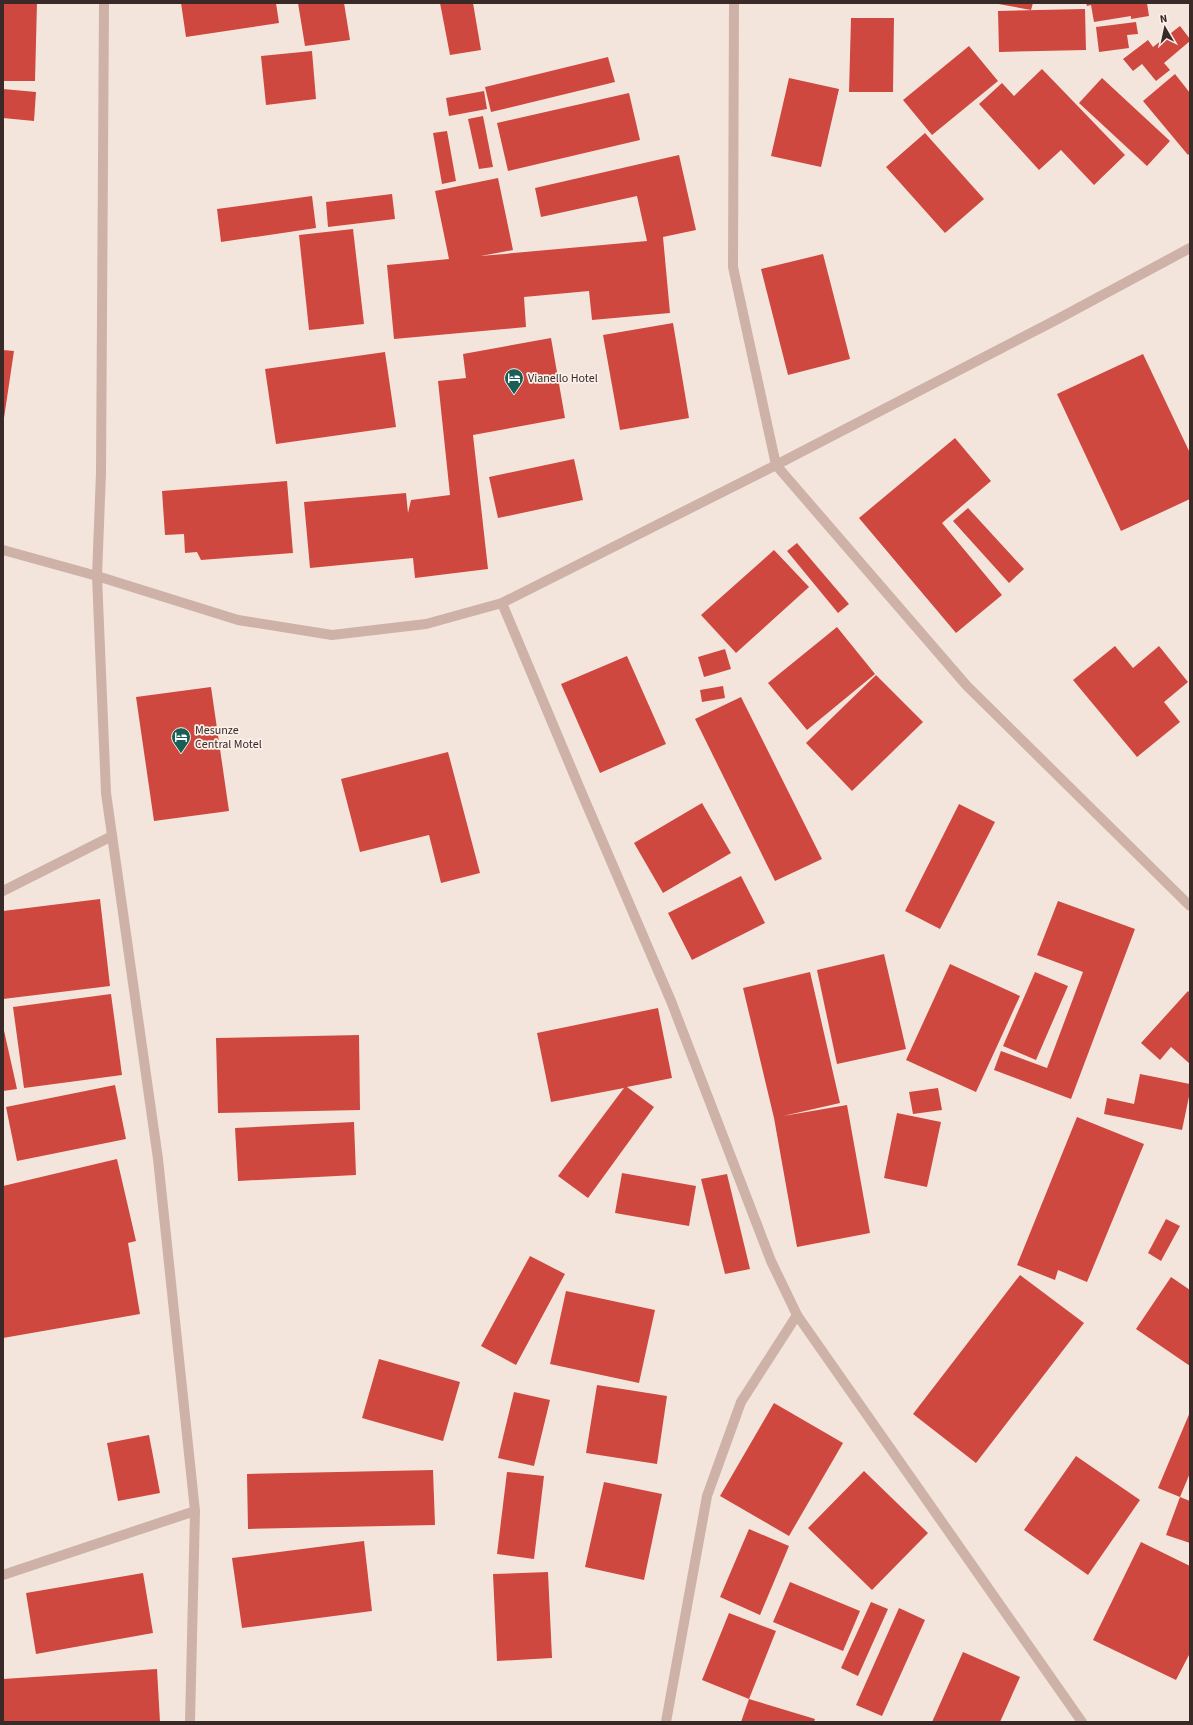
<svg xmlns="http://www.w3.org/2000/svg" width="1193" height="1725" viewBox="0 0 1193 1725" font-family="'Source Sans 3',sans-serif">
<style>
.building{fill:#cf483f}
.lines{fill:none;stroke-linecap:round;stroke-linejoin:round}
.minor{stroke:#ceb2a7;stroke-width:10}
.labels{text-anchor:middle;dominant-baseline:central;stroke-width:3.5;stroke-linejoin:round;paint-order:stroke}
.poi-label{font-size:12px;fill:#392a28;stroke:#fbf0e9;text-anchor:start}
</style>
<rect width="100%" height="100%" fill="#f4e5dc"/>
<g class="building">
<path d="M 3,3 L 37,3 L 35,81 L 3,81 Z"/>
<path d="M 181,3 L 276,3 L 279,23 L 186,37 Z"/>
<path d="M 298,3 L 344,3 L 350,40 L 305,46 Z"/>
<path d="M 440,3 L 473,3 L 481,50 L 450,55 Z"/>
<path d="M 993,3 L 1033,3 L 1031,10 Z"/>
<path d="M 1086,3 L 1147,3 L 1149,16 L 1131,19 L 1131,16 L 1094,22 L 1091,5 L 1087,6 Z"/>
<path d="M 1085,9 L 1086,50 L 999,52 L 998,11 Z"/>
<path d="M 851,18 L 894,18 L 893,92 L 849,92 Z"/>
<path d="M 1136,22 L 1138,34 L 1127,35 L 1129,48 L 1099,52 L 1096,27 Z"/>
<path d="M 1180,26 L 1190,39 L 1190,41 L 1164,63 L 1170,70 L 1156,81 L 1142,64 L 1133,71 L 1123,59 L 1148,40 L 1153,47 Z"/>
<path d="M 969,46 L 998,81 L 932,135 L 903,100 Z"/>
<path d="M 312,51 L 316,99 L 266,105 L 261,56 Z"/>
<path d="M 608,57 L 615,82 L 491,112 L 485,87 Z"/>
<path d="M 1042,69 L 1125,155 L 1094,185 L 1061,150 L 1039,170 L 979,104 L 1002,83 L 1014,96 Z"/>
<path d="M 1175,74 L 1190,93 L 1190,153 L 1188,155 L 1143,101 Z"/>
<path d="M 789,78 L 839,89 L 821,167 L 771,156 Z"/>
<path d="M 1102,78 L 1170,141 L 1147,166 L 1079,103 Z"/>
<path d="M 3,89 L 36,92 L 34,121 L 3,118 Z"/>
<path d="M 484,91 L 487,109 L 449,116 L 446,98 Z"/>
<path d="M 629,93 L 640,140 L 508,171 L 497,123 Z"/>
<path d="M 483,116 L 493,167 L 479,169 L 468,119 Z"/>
<path d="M 447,131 L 456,181 L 442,184 L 433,133 Z"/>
<path d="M 925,133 L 984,199 L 945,233 L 886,167 Z"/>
<path d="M 679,155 L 696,230 L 663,237 L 670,313 L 592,320 L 589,291 L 524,297 L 526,327 L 394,339 L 387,265 L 449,259 L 435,191 L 498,178 L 513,250 L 481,256 L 647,241 L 637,196 L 541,217 L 535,188 Z"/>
<path d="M 392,194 L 395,219 L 328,227 L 326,202 Z"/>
<path d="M 312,196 L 316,228 L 221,242 L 217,209 Z"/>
<path d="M 353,229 L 364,324 L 309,330 L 299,235 Z"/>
<path d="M 823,254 L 850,359 L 788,375 L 761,269 Z"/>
<path d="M 673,323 L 689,418 L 620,430 L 603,335 Z"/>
<path d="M 551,338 L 565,418 L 473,435 L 488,569 L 415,578 L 413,558 L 310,568 L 304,502 L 406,493 L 408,513 L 411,500 L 450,495 L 438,381 L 466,378 L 463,354 Z"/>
<path d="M 3,350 L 14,351 L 4,418 L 3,418 Z"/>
<path d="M 385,352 L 396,427 L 276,444 L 265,369 Z"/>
<path d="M 1143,354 L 1190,453 L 1190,499 L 1121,531 L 1057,394 Z"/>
<path d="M 955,438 L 991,481 L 942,523 L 1002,595 L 956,633 L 859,518 Z"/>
<path d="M 574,459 L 583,500 L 498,518 L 489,477 Z"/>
<path d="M 287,481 L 293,553 L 201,560 L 197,552 L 185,553 L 184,534 L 165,535 L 162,491 Z"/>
<path d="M 968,508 L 1024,569 L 1009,583 L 953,521 Z"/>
<path d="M 797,543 L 849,604 L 838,613 L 787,551 Z"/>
<path d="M 774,550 L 809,587 L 736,653 L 701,615 Z"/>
<path d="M 837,627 L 875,674 L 807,730 L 768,683 Z"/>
<path d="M 1115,646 L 1133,668 L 1159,646 L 1188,682 L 1164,702 L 1180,722 L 1137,757 L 1073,680 Z"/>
<path d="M 725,649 L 731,669 L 704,677 L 698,657 Z"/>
<path d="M 627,656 L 666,744 L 600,773 L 561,684 Z"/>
<path d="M 876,675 L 923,722 L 852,791 L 806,743 Z"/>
<path d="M 723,686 L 725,698 L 702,702 L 700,690 Z"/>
<path d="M 211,687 L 229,811 L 154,821 L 136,697 Z"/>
<path d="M 741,697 L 822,859 L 775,881 L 695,719 Z"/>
<path d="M 448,752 L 480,873 L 441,883 L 429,835 L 360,852 L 341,779 Z"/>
<path d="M 702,803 L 731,853 L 663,893 L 634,843 Z"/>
<path d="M 959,804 L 995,822 L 940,929 L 905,911 Z"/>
<path d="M 741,876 L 765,923 L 692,960 L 668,913 Z"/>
<path d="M 100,899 L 110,986 L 3,999 L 3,911 Z"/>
<path d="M 1058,901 L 1135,929 L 1071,1099 L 994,1070 L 1001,1051 L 1047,1068 L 1083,972 L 1037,955 Z"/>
<path d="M 884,954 L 906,1049 L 837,1064 L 817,970 Z"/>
<path d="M 950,964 L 1020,996 L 976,1092 L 906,1060 Z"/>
<path d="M 810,972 L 840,1103 L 783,1116 L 847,1105 L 870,1233 L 797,1247 L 774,1118 L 743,988 Z"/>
<path d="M 1035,972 L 1068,986 L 1036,1060 L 1003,1046 Z"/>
<path d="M 1188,991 L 1190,993 L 1190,1064 L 1171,1047 L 1160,1060 L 1141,1043 Z"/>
<path d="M 111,994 L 122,1075 L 24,1088 L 13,1007 Z"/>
<path d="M 658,1008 L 672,1078 L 627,1087 L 654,1107 L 588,1198 L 558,1176 L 624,1088 L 551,1102 L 537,1033 Z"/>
<path d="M 3,1026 L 17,1089 L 3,1091 Z"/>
<path d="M 359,1035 L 360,1110 L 218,1113 L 216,1038 Z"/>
<path d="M 1140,1074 L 1190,1084 L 1190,1092 L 1182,1130 L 1104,1114 L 1107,1098 L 1134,1104 Z"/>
<path d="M 115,1085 L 126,1139 L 17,1161 L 6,1107 Z"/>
<path d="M 938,1088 L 942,1110 L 913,1114 L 909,1092 Z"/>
<path d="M 897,1113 L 941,1122 L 927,1187 L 884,1178 Z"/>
<path d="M 1077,1117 L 1144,1144 L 1087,1282 L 1058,1270 L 1055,1280 L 1017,1265 Z"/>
<path d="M 354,1122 L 356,1175 L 238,1181 L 235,1128 Z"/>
<path d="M 117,1159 L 136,1241 L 128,1243 L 140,1314 L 3,1338 L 3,1186 Z"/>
<path d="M 622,1173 L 696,1186 L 689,1226 L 615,1213 Z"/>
<path d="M 727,1174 L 750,1269 L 725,1274 L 701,1179 Z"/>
<path d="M 1166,1219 L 1180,1226 L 1161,1261 L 1148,1253 Z"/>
<path d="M 530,1256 L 565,1274 L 516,1365 L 481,1346 Z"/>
<path d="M 1020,1275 L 1084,1323 L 976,1463 L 913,1414 Z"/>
<path d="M 1171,1277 L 1190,1290 L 1190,1366 L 1136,1329 Z"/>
<path d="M 566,1291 L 655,1310 L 639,1383 L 550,1364 Z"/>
<path d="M 379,1359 L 460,1382 L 443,1441 L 362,1418 Z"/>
<path d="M 597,1385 L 667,1396 L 657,1464 L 586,1453 Z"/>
<path d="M 514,1392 L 550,1400 L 534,1466 L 498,1458 Z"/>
<path d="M 774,1403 L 843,1443 L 789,1536 L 720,1496 Z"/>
<path d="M 1190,1412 L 1190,1473 L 1180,1497 L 1158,1488 Z"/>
<path d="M 149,1435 L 160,1493 L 118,1501 L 107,1443 Z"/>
<path d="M 1076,1456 L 1140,1500 L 1088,1575 L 1024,1530 Z"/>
<path d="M 433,1470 L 435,1525 L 248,1529 L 247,1474 Z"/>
<path d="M 864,1471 L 928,1533 L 872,1590 L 808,1528 Z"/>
<path d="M 507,1472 L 544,1476 L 534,1559 L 497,1554 Z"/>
<path d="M 604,1482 L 662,1494 L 644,1580 L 585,1567 Z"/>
<path d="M 1180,1497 L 1190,1501 L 1190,1543 L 1166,1535 Z"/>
<path d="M 749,1529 L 789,1546 L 760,1615 L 720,1597 Z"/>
<path d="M 364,1541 L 372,1611 L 242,1628 L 232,1558 Z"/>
<path d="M 1141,1542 L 1190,1566 L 1190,1653 L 1176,1680 L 1093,1640 Z"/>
<path d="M 548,1572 L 552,1658 L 497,1661 L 493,1574 Z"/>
<path d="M 143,1573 L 153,1633 L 36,1654 L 26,1593 Z"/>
<path d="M 790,1582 L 860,1611 L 843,1651 L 773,1622 Z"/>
<path d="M 871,1602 L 888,1609 L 858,1676 L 841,1668 Z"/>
<path d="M 899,1608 L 925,1620 L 882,1716 L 856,1705 Z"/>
<path d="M 729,1613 L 776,1631 L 749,1699 L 702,1680 Z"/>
<path d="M 963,1652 L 1020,1677 L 1000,1722 L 932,1722 Z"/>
<path d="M 157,1669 L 160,1722 L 3,1722 L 3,1679 Z"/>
<path d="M 749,1699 L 815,1719 L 814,1722 L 741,1722 Z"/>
</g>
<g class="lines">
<g class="minor">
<path d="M 104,3 L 101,473 L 97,576 L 106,793 L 158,1159 L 195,1511 L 190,1722"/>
<path d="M 734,3 L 733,267 L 776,465 L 967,686 L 1190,906"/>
<path d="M 3,550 L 97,576 L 238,620 L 332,635 L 426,624 L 502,603 L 776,465 L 1056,320 L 1190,248"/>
<path d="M 502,603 L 580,789 L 671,1001 L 771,1261 L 797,1315 L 1082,1722"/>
<path d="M 3,891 L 112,836"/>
<path d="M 3,1575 L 195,1511"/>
<path d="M 666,1722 L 707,1496 L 741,1402 L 797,1315"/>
</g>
</g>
<defs>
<symbol id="hotel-pin" viewBox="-11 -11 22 30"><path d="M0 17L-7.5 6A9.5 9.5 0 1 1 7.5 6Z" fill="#1a5f57" stroke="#fbf0e9"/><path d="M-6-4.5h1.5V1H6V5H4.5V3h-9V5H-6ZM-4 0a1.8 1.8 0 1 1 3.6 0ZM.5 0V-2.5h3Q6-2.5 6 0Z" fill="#fff"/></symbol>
</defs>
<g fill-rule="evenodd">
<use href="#hotel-pin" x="503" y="367" width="22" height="30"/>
<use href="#hotel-pin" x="170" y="726" width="22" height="30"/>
</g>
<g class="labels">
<g class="poi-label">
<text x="528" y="378">Vianello Hotel</text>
<text x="195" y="730">Mesunze<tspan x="195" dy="14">Central Motel</tspan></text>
</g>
</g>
<rect width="1193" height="1725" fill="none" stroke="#392a28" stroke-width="8"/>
<g transform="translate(1165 28) rotate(351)" stroke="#fbf0e9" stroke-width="3" paint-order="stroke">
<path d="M0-3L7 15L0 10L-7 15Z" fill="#392a28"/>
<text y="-6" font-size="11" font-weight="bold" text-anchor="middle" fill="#392a28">N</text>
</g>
</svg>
